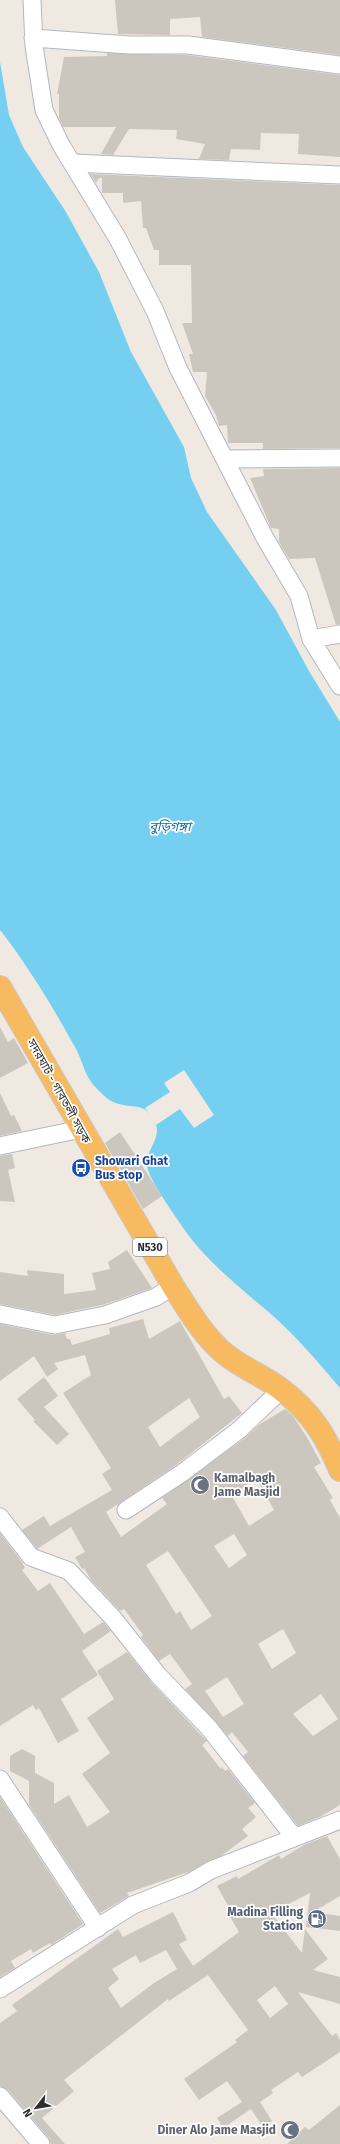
<svg xmlns="http://www.w3.org/2000/svg" width="340" height="2144" viewBox="0 0 340 2144" font-family="'Fira Sans','Noto Sans Bengali',sans-serif">
<style>
.water{fill:#75cff0}
.pier{fill:#efe9e1}
.building{fill:#cbc7bf;fill-rule:evenodd}
.lines{fill:none;stroke-linecap:round;stroke-linejoin:round}
.minor-casing{stroke:#b4b7c1;stroke-width:19}
.trunk-casing{stroke:#c9c9c9;stroke-width:24}
.minor{stroke:#fff;stroke-width:17}
.trunk{stroke:#f8ba60;stroke-width:22}
.labels{text-anchor:middle;dominant-baseline:central;stroke-width:3.5;stroke-linejoin:round;paint-order:stroke}
.shield{fill:#fff;stroke:#6d6d6d;stroke-width:1}
.shield-label{font-size:11px;font-weight:bold;fill:#2e2e2e}
.street-label{font-size:12px;fill:#2e2e2e;stroke:#fff}
.transit-label{font-size:12px;font-weight:bold;fill:#164399;stroke:#fff;text-anchor:start}
.worship-label{font-size:12px;font-weight:bold;fill:#5b616d;stroke:#fff;text-anchor:start}
.service-label{font-size:12px;font-weight:bold;fill:#4e5e75;stroke:#fff;text-anchor:end}
.water-label{font-size:13px;font-style:italic;fill:#0d6fa3;stroke:#fff}
</style>
<rect width="100%" height="100%" fill="#efe9e1"/>
<path class="water" d="M 0,62 L 9,115 L 23,147 L 66,212 L 99,272 L 131,352 L 184,447 L 191,478 L 207,512 L 276,610 L 309,671 L 340,722 L 340,1388 C 319,1363 297,1337 272,1315 C 243,1290 213,1267 189,1236 C 178,1220 152,1185 147,1167 C 144,1152 163,1137 155,1123 C 144,1102 139,1109 119,1104 C 110,1102 103,1095 97,1089 C 84,1076 83,1061 75,1047 C 52,1006 29,967 0,930 Z"/>
<path class="pier" d="M 184,1070 L 214,1115 L 194,1128 L 180,1109 L 156,1125 L 145,1108 L 170,1092 L 164,1083 Z"/>
<g class="building">
<path d="M 115,0 L 340,0 L 340,55 L 202,37 L 200,17 L 170,19 L 170,35 L 118,34 Z"/>
<path d="M 107,53 L 187,55 L 340,75 L 340,157 L 298,154 L 299,134 L 261,133 L 260,150 L 231,149 L 229,160 L 199,159 L 205,144 L 176,139 L 177,130 L 129,129 L 113,155 L 101,154 L 116,127 L 63,127 L 59,118 L 59,94 L 57,94 L 64,57 L 107,56 Z"/>
<path d="M 90,174 L 340,185 L 340,448 L 263,449 L 263,443 L 228,443 L 227,425 L 219,426 L 216,415 L 205,396 L 207,372 L 193,372 L 189,354 L 193,354 L 182,323 L 192,323 L 191,265 L 159,265 L 159,250 L 154,250 L 146,228 L 143,228 L 141,201 L 123,203 L 123,193 L 102,193 L 102,178 L 99,178 L 96,183 Z"/>
<path d="M 340,468 L 340,624 L 336,625 L 315,558 L 289,559 L 279,542 L 279,529 L 271,528 L 250,478 L 264,476 L 263,469 Z"/>
<path d="M 0,1027 L 8,1042 L 14,1038 L 28,1063 L 0,1078 Z"/>
<path d="M 0,1093 L 11,1116 L 14,1115 L 22,1131 L 0,1136 Z"/>
<path d="M 120,1132 L 162,1196 L 143,1209 L 105,1143 Z"/>
<path d="M 12,1154 L 15,1168 L 8,1170 L 15,1202 L 0,1201 L 0,1156 Z"/>
<path d="M 127,1250 L 152,1288 L 102,1305 L 55,1315 L 0,1304 L 0,1272 L 28,1276 L 27,1270 L 64,1274 L 64,1294 L 96,1290 L 92,1273 L 110,1269 L 108,1262 Z"/>
<path d="M 143,1319 L 149,1339 L 180,1321 L 224,1399 L 229,1396 L 242,1413 L 176,1465 L 106,1512 L 121,1537 L 167,1504 L 162,1498 L 245,1438 L 260,1424 L 285,1409 L 293,1416 L 308,1439 L 321,1463 L 314,1467 L 333,1498 L 330,1500 L 340,1518 L 340,1805 L 320,1817 L 298,1826 L 243,1756 L 248,1752 L 232,1732 L 228,1736 L 185,1689 L 192,1684 L 170,1654 L 159,1661 L 141,1637 L 143,1635 L 124,1609 L 120,1611 L 91,1580 L 84,1568 L 82,1569 L 75,1557 L 85,1552 L 71,1527 L 37,1549 L 22,1530 L 44,1516 L 50,1526 L 112,1490 L 102,1474 L 111,1468 L 63,1393 L 91,1375 L 85,1355 L 54,1363 L 58,1369 L 47,1377 L 34,1356 L 0,1381 L 0,1324 L 53,1335 L 67,1333 L 65,1334 L 67,1339 L 70,1339 L 72,1345 L 110,1334 L 109,1328 ZM 189,1398 L 200,1417 L 160,1447 L 148,1427 ZM 256,1478 L 274,1510 L 249,1526 L 232,1496 ZM 234,1534 L 247,1555 L 229,1568 L 214,1546 ZM 168,1551 L 212,1616 L 191,1630 L 180,1611 L 176,1614 L 146,1565 ZM 283,1629 L 296,1653 L 272,1669 L 258,1644 ZM 227,1677 L 244,1704 L 223,1717 L 205,1691 ZM 321,1694 L 338,1719 L 313,1736 L 293,1714 Z"/>
<path d="M 44,1377 L 58,1396 L 44,1407 L 69,1434 L 57,1445 L 33,1421 L 35,1420 L 17,1399 Z"/>
<path d="M 0,1533 L 22,1562 L 25,1568 L 22,1570 L 38,1591 L 50,1583 L 84,1634 L 103,1622 L 111,1631 L 82,1651 L 98,1675 L 61,1699 L 79,1731 L 58,1743 L 39,1708 L 36,1710 L 33,1705 L 0,1726 Z"/>
<path d="M 127,1652 L 151,1682 L 201,1735 L 207,1741 L 202,1745 L 221,1769 L 222,1767 L 225,1771 L 228,1769 L 255,1803 L 248,1808 L 256,1817 L 242,1829 L 248,1836 L 221,1856 L 188,1872 L 127,1893 L 129,1896 L 100,1913 L 29,1805 L 29,1781 L 10,1771 L 10,1756 L 22,1749 L 35,1756 L 35,1773 L 54,1783 L 54,1804 L 69,1795 L 87,1827 L 110,1812 L 82,1774 L 110,1753 L 87,1718 L 114,1699 L 97,1671 Z"/>
<path d="M 0,1797 L 83,1924 L 51,1945 L 50,1943 L 33,1953 L 31,1949 L 11,1961 L 15,1968 L 0,1977 Z"/>
<path d="M 327,1836 L 340,1859 L 340,1896 L 313,1912 L 340,1916 L 340,1931 L 306,1927 L 310,1893 L 271,1913 L 302,1953 L 305,1929 L 328,1959 L 313,1970 L 340,1977 L 340,2004 L 298,1992 L 332,2036 L 336,2033 L 340,2040 L 340,2052 L 302,2077 L 298,2072 L 271,2090 L 273,2093 L 260,2102 L 272,2121 L 263,2127 L 251,2109 L 223,2128 L 217,2118 L 242,2102 L 227,2081 L 199,2100 L 184,2079 L 237,2042 L 235,2040 L 248,2030 L 208,1975 L 169,2001 L 168,1999 L 64,2080 L 74,2091 L 42,2118 L 65,2144 L 51,2144 L 49,2138 L 8,2090 L 0,2086 L 0,2023 L 17,2011 L 12,2005 L 118,1929 L 123,1937 L 173,1912 L 187,1940 L 179,1944 L 193,1966 L 239,1932 L 229,1915 L 232,1913 L 217,1886 L 237,1876 L 238,1879 L 279,1855 L 281,1859 L 304,1845 ZM 166,1950 L 177,1969 L 154,1983 L 121,2008 L 108,1988 L 119,1979 L 112,1969 L 136,1955 L 140,1963 ZM 275,1986 L 288,2004 L 270,2018 L 257,2000 Z"/>
<path d="M 340,2105 L 340,2144 L 287,2144 L 305,2127 L 309,2130 Z"/>
</g>
<g class="lines">
<defs>
<g id="minor">
<path d="M 32,0 L 34,46 L 44,110 L 61,145 L 118,239 L 155,311 L 178,368 L 265,538 L 299,596 L 311,639 L 340,686"/>
<path d="M 33,38 L 129,45 L 188,45 L 340,65"/>
<path d="M 73,163 L 340,175"/>
<path d="M 225,459 L 340,458"/>
<path d="M 311,639 L 340,634"/>
<path d="M 0,1146 L 81,1129"/>
<path d="M 0,1314 L 55,1325 L 105,1315 L 156,1297 L 173,1286"/>
<path d="M 126,1510 L 182,1473 L 239,1430 L 281,1390"/>
<path d="M 0,1517 L 31,1557 L 69,1571 L 113,1618 L 158,1675 L 209,1728 L 294,1837"/>
<path d="M 0,1779 L 98,1928"/>
<path d="M 0,1989 L 133,1905 L 189,1883 L 211,1870 L 340,1820"/>
<path d="M 0,2096 L 41,2144"/>
</g>
<path id="trunk" d="M 0,987 L 173,1286 C 188,1309 203,1336 225,1354 C 242,1368 264,1376 282,1390 C 311,1412 326,1436 340,1470"/>
</defs>
<use href="#minor" class="minor-casing"/>
<use href="#trunk" class="trunk-casing"/>
<use href="#minor" class="minor"/>
<use href="#trunk" class="trunk"/>
</g>
<defs>
<symbol id="bus-disc" viewBox="-11 -11 22 22"><circle r="9.5" fill="#1a4fb4" stroke="#fff"/><path d="M-5-6H5V4H4V6H2V4H-2V6H-4V4H-5ZM-3.5-4V0h7V-4ZM-3.5 1.2v1.5H-2V1.2ZM2 1.2v1.5H3.5V1.2Z" fill="#fff"/></symbol>
<symbol id="mosque-disc" viewBox="-11 -11 22 22"><circle r="9.5" fill="#6b7280" stroke="#fff"/><path d="M3.5-4.9A6 6 0 1 0 3.5 4.9A5 5 0 1 1 3.5-4.9Z" fill="#fff"/></symbol>
<symbol id="fuel-disc" viewBox="-11 -11 22 22"><circle r="9.5" fill="#5c6f8a" stroke="#fff"/><path d="M-5.5-6h7V0h2V4h1.3V-2.5L3-4.5l.8-.8L6-3V5H2.5V1h-1V6h-7ZM-4.2-4.7v3.2H.2V-4.7Z" fill="#fff"/></symbol>
</defs>
<g fill-rule="evenodd">
<use href="#bus-disc" x="70" y="1157" width="22" height="22"/>
<use href="#mosque-disc" x="189" y="1474" width="22" height="22"/>
<use href="#fuel-disc" x="306" y="1908" width="22" height="22"/>
<use href="#mosque-disc" x="279" y="2119" width="22" height="22"/>
</g>
<g class="labels">
<rect class="shield" x="133" y="1238" width="34" height="18" rx="3"/>
<g class="shield-label">
<text x="150" y="1247">N530</text>
</g>
<g class="street-label">
<text transform="translate(59 1091) rotate(61)">সদরঘাট - গাবতলী সড়ক</text>
</g>
<g class="transit-label">
<text x="95" y="1161">Showari Ghat<tspan x="95" dy="14">Bus stop</tspan></text>
</g>
<g class="worship-label">
<text x="214" y="1478">Kamalbagh<tspan x="214" dy="14">Jame Masjid</tspan></text>
<text x="276" y="2130" text-anchor="end">Diner Alo Jame Masjid</text>
</g>
<g class="service-label">
<text x="303" y="1912">Madina Filling<tspan x="303" dy="14">Station</tspan></text>
</g>
<g class="water-label">
<text x="170" y="826">বুড়িগঙ্গা</text>
</g>
</g>
<g transform="translate(36 2108) rotate(239)" stroke="#ffffff" stroke-width="3" paint-order="stroke">
<path d="M0-3L7 15L0 10L-7 15Z" fill="#2e2e2e"/>
<text y="-6" font-size="11" font-weight="bold" text-anchor="middle" fill="#2e2e2e">N</text>
</g>
</svg>
